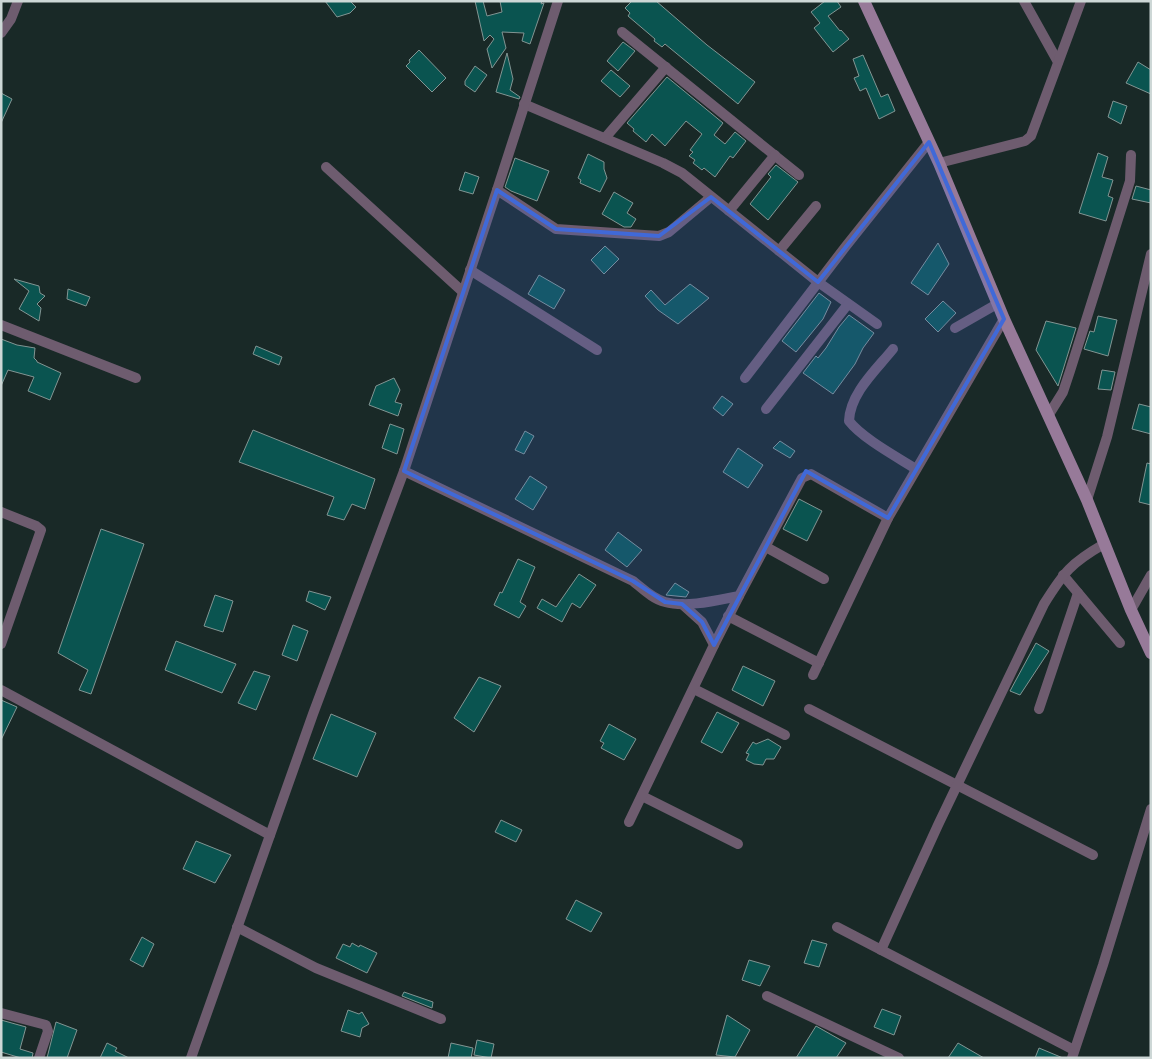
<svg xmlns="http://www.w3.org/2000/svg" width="1152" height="1059" viewBox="0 0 1152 1059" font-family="Jost,sans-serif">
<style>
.building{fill:#0a5450;stroke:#829593}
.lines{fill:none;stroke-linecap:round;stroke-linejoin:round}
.street{stroke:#6e5c6f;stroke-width:10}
.secondary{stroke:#977a99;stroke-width:12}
.marked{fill:#4069d8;fill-opacity:0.2;stroke:#4069d8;stroke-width:4;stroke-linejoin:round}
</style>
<rect width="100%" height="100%" fill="#192927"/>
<g class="building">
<path d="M 325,1 L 350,1 L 356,7 L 350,13 L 337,17 Z"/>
<path d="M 475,1 L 483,1 L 487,16 L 502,12 L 500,1 L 542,1 L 541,4 L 544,3 L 530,44 L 522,41 L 524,33 L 502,32 L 506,48 L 492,68 L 487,49 L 494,39 L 490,35 L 484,41 Z"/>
<path d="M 632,1 L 656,1 L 707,45 L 755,82 L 738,104 L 665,44 L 662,47 L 654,41 L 655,39 L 628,16 L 630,13 L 625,8 Z"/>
<path d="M 825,1 L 837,1 L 841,7 L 828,16 L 840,31 L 841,30 L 849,39 L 833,52 L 814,28 L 820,23 L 811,12 Z"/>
<path d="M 623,42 L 635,51 L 618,71 L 607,61 Z"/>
<path d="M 419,50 L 446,78 L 432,92 L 406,66 L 410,62 L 409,60 Z"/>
<path d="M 507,53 L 513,79 L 510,90 L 520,97 L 519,99 L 496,92 Z"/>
<path d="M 863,55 L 881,97 L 888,94 L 895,111 L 879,119 L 866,88 L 860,91 L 854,78 L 859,76 L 853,59 Z"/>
<path d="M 1138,62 L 1151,70 L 1151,94 L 1126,83 Z"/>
<path d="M 475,66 L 487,75 L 475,92 L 465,85 L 465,81 Z"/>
<path d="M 611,70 L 630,86 L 620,97 L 601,81 Z"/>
<path d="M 667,77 L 723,123 L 714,135 L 725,144 L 735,132 L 746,141 L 733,158 L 730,156 L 715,177 L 704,168 L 702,170 L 693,163 L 695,160 L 689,156 L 693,152 L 690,150 L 702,134 L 686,121 L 665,146 L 652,134 L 646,142 L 633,131 L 634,129 L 627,123 Z"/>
<path d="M 1,93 L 12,99 L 1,123 Z"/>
<path d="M 1113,101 L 1127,106 L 1121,124 L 1108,117 Z"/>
<path d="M 1098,153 L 1108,157 L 1102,177 L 1113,180 L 1108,196 L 1113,198 L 1106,221 L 1079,213 Z"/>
<path d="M 588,154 L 604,162 L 604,169 L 607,178 L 600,192 L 580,183 L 581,180 L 578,178 Z"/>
<path d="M 515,158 L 549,171 L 537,201 L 511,191 L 505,187 Z"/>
<path d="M 776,165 L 798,182 L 768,220 L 750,204 L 771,177 L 768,174 Z"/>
<path d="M 465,172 L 479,177 L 473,194 L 459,190 Z"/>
<path d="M 1136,186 L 1151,190 L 1151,203 L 1132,199 Z"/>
<path d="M 614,192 L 633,203 L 627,213 L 636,219 L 631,227 L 624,227 L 602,214 Z"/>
<path d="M 938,243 L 949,264 L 928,295 L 911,283 Z"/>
<path d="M 605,246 L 619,259 L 604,274 L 591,260 Z"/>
<path d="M 539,275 L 565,290 L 554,309 L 528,294 Z"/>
<path d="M 14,279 L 39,286 L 40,293 L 45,296 L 37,304 L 41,308 L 39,321 L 19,309 L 29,291 Z"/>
<path d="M 690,284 L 709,298 L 678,324 L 658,310 L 645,296 L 651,290 L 665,305 Z"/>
<path d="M 68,289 L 90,297 L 86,306 L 67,299 Z"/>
<path d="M 819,293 L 831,302 L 823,319 L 796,352 L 782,341 Z"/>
<path d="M 943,301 L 956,313 L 938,332 L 925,319 Z"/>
<path d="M 849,315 L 874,333 L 863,348 L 855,364 L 833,394 L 803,373 L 816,356 L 818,358 L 826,348 L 839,327 Z"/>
<path d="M 1098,316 L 1117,320 L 1108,356 L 1084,349 L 1090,331 L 1094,332 Z"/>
<path d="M 1046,321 L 1076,328 L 1058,386 L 1036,350 Z"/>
<path d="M 1,339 L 17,345 L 35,348 L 34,358 L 37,361 L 37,362 L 61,373 L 50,400 L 28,391 L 34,377 L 8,370 L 1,386 Z"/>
<path d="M 256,346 L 282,357 L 279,365 L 253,354 Z"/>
<path d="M 1102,370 L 1115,372 L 1111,390 L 1098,389 Z"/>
<path d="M 394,378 L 400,390 L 395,402 L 402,404 L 398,416 L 369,405 L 376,386 Z"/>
<path d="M 722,396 L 733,404 L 723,416 L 713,408 Z"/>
<path d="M 1139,404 L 1151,407 L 1151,434 L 1132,429 Z"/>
<path d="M 390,424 L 404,429 L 397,454 L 382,448 Z"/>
<path d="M 253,430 L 375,479 L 365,509 L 352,504 L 344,520 L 327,515 L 334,497 L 239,462 Z"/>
<path d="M 525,431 L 534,436 L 524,454 L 515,450 Z"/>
<path d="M 780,441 L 795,451 L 790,458 L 773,448 Z"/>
<path d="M 738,448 L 763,465 L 748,488 L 723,472 Z"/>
<path d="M 1147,463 L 1151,464 L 1151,505 L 1139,502 Z"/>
<path d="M 530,476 L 547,487 L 533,510 L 515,499 Z"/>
<path d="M 799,499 L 822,511 L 807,541 L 783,529 Z"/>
<path d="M 101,529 L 144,544 L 91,694 L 79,690 L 88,670 L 58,653 Z"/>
<path d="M 618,532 L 642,550 L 627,567 L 605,550 Z"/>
<path d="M 518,559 L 535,567 L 520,602 L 526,606 L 519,618 L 494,605 L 500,592 L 502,593 Z"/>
<path d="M 579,574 L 596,585 L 580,608 L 572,603 L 562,622 L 537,608 L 542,599 L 556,607 Z"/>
<path d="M 675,583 L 689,592 L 686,597 L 666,595 Z"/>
<path d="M 309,591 L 331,597 L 325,610 L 306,601 Z"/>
<path d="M 215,595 L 233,601 L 223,632 L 204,626 Z"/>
<path d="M 293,625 L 308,631 L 297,661 L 282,655 Z"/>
<path d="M 176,641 L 236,664 L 222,693 L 165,670 Z"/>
<path d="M 1036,643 L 1049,651 L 1020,695 L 1010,691 Z"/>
<path d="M 743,666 L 775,681 L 763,706 L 732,690 Z"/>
<path d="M 254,671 L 270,676 L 256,710 L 238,703 Z"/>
<path d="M 479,677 L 501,686 L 474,732 L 454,718 Z"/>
<path d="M 1,700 L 17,707 L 1,740 Z"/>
<path d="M 717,712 L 739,723 L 722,753 L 701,742 Z"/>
<path d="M 331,714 L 376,733 L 357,777 L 313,759 Z"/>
<path d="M 609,724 L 636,739 L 624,760 L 601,748 L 604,743 L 600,741 Z"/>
<path d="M 768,739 L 781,747 L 774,759 L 766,759 L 763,765 L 754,764 L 746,760 L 749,754 L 746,753 L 753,742 L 756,744 Z"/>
<path d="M 501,820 L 522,830 L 516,842 L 495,832 Z"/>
<path d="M 196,841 L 231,855 L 215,883 L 183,869 Z"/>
<path d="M 576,900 L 602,913 L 591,932 L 566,919 Z"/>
<path d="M 142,937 L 154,944 L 143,967 L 130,960 Z"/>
<path d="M 812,940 L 827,944 L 819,967 L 804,963 Z"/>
<path d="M 352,943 L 359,947 L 360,945 L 377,953 L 367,973 L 336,958 L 343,944 L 350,947 Z"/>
<path d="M 749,960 L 770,966 L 760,986 L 742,980 Z"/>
<path d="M 404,992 L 433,1002 L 432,1008 L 402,996 Z"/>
<path d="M 882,1009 L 901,1016 L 894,1035 L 874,1027 Z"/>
<path d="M 348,1010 L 359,1014 L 362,1012 L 369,1024 L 362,1028 L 360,1037 L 341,1031 Z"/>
<path d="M 727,1015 L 750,1030 L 735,1057 L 716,1055 Z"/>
<path d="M 1,1020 L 26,1027 L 20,1049 L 33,1053 L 32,1058 L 21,1058 L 1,1052 Z"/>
<path d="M 56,1022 L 77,1030 L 67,1058 L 47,1058 Z"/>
<path d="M 816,1026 L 846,1043 L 836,1058 L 796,1058 Z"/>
<path d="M 477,1040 L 494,1044 L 491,1058 L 474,1055 Z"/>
<path d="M 107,1043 L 117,1048 L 115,1051 L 129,1058 L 100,1058 Z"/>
<path d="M 451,1043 L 473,1048 L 471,1058 L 448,1058 Z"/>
<path d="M 958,1043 L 984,1058 L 948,1058 Z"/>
<path d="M 1039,1048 L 1063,1058 L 1035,1058 Z"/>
</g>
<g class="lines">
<g class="street">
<path d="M 1024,1 L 1058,62"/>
<path d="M 622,32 L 799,175"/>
<path d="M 1,33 L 11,19 L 18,1"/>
<path d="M 524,104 L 663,163 L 682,173 L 818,282 L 877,324"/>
<path d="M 605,138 L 666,67"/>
<path d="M 939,163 L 1025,141 L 1031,136 L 1081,1"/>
<path d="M 326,167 L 463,292"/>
<path d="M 497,190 L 556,229 L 659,236 L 669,232 L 711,197"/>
<path d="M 729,211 L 775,155"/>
<path d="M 779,251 L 816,206"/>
<path d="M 470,270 L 597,350"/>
<path d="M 1,325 L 136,378"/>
<path d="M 955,328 L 997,304"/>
<path d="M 893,349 C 877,369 850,393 849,421 C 862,438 897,457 916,469"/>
<path d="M 745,378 L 846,246 L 929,142"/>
<path d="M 766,409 L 848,304"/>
<path d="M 1048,416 L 1063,392 L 1070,371 L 1130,181 L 1131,155"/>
<path d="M 404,471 L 633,581 C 643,589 653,599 665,602 C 686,608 718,600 739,596 L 802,478 L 811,474 L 888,518 L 1004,319"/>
<path d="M 1087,500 L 1107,437 L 1151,254"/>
<path d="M 1,512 L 36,526 L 41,530 L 1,644"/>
<path d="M 766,547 L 824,579"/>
<path d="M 1063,575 L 1120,643"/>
<path d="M 1131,610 L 1151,575"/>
<path d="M 728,616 L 819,663"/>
<path d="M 714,645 L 739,596"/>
<path d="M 813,675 L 888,518"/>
<path d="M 694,689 L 785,735"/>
<path d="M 1,690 L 270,835"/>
<path d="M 809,709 L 1093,855"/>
<path d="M 1039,709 L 1078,593"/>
<path d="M 642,796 L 738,844"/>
<path d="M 629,822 L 714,645 L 702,622 L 682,604"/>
<path d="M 237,927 L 316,968 L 441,1019"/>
<path d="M 837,927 L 1074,1050"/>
<path d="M 881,950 L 938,825 L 1044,604 C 1064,572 1071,563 1104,544"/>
<path d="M 767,996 L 899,1058"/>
<path d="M 1,1013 L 46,1025 L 48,1031 L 39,1058"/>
<path d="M 191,1058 L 313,714 L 404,471 L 497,190 L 558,1"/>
<path d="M 1072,1058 L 1103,965 L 1151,809"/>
</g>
<path class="secondary" d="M 864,1 L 939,163 L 1004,319 L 1087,500 L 1131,610 L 1151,653"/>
</g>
<path class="marked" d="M 929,142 L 1004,319 L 888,518 L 806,471 L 714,645 L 702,622 L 682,604 L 665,602 L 633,581 L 404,471 L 497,190 L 556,229 L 659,236 L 711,197 L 818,282 Z"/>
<rect width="1152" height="1059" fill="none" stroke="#cdd7d6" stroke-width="5"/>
</svg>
